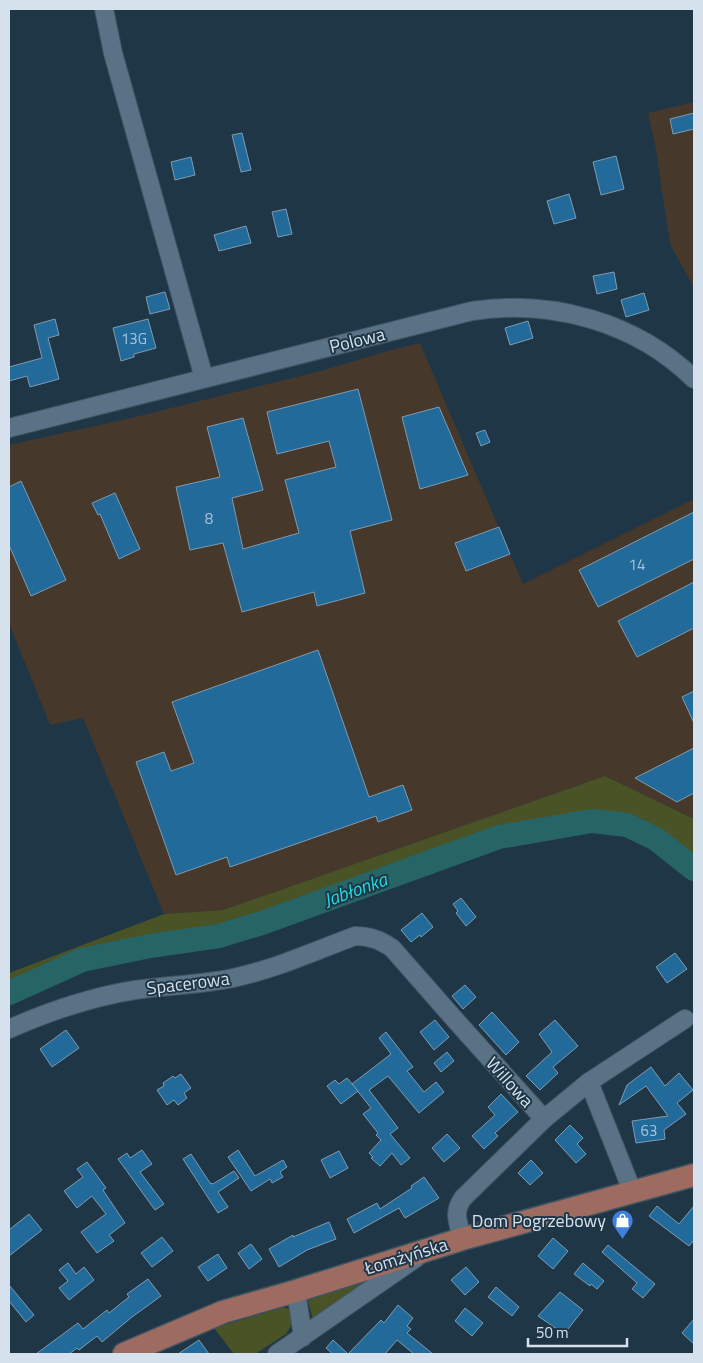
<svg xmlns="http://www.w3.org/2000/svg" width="703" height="1363" viewBox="0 0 703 1363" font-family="'Titillium Web',sans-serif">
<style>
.industrial{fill:#46382b}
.green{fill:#495325}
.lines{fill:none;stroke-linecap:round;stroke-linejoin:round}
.river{stroke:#276465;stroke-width:24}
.building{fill:#216a9a;stroke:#819baf}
.minor-casing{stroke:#415462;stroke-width:20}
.major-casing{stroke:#415462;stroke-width:25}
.minor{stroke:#5a7285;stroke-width:18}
.major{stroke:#9d6b60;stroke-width:22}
.labels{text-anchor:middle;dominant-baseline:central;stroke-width:4;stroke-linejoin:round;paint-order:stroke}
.number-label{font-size:15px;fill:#a8c4d8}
.street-label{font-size:18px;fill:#d5e2ed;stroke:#1f3647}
.poi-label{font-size:18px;fill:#d5e2ed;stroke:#1f3647;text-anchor:end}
.water-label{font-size:19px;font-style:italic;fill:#20dadd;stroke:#1f3647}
</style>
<rect width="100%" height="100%" fill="#1f3647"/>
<g class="industrial">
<path d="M 694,102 L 694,288 L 670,244 L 655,144 L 648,113 Z"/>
<path d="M 420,343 L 523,584 L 694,499 L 694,819 L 605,776 L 223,910 L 164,914 L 83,718 L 50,725 L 9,623 L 9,445 L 131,418 L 321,371 L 384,352 Z"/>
</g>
<g class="green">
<path d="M 605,776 L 694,819 L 694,857 L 643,819 L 605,812 L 531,821 L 232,926 L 200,933 L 143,937 L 82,953 L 9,984 L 9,973 L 164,914 L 223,910 Z"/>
<path d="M 377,1275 L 313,1320 L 307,1297 Z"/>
<path d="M 281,1308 L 287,1308 L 292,1312 C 294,1320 291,1327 286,1334 L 255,1354 L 234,1354 L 214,1328 Z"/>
</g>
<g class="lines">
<path class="river" d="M 9,993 L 82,960 L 150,946 L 219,936 L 262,923 L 499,837 L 592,821 L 627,825 L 656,839 L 694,869"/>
</g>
<g class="building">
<path d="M 694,113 L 694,129 L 673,134 L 670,119 Z"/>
<path d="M 242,133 L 251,170 L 241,172 L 232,135 Z"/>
<path d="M 616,156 L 624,189 L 601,195 L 593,162 Z"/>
<path d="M 191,157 L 195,175 L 175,180 L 171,162 Z"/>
<path d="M 569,194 L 576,218 L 554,224 L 547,201 Z"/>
<path d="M 286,209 L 292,234 L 278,237 L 272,212 Z"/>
<path d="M 246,226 L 251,243 L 219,251 L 214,235 Z"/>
<path d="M 614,272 L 617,289 L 597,294 L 593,276 Z"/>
<path d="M 165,292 L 170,309 L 150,314 L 146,297 Z"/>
<path d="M 644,293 L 649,310 L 626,317 L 621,300 Z"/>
<path d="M 55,319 L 59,335 L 48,338 L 59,379 L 30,387 L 27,376 L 9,381 L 9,367 L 42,358 L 34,325 Z"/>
<path d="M 148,319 L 156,348 L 134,354 L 134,357 L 121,361 L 113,328 Z"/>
<path d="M 528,321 L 533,338 L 510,345 L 505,328 Z"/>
<path d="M 358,389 L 392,520 L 350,531 L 365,593 L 317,606 L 314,592 L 242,612 L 223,543 L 190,550 L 176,487 L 220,477 L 207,427 L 243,418 L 263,490 L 232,498 L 243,549 L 299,533 L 285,480 L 336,467 L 329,441 L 277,454 L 267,412 Z"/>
<path d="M 439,407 L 468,475 L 420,489 L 402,417 Z"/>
<path d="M 485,430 L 490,442 L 481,446 L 476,433 Z"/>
<path d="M 21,481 L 66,580 L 31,596 L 9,545 L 9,487 Z"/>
<path d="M 115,493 L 140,549 L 119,559 L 100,514 L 98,515 L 92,503 Z"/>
<path d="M 694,512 L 694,559 L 598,607 L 579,570 Z"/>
<path d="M 499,527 L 510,554 L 466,571 L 455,543 Z"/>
<path d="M 694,582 L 694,628 L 637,657 L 618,621 Z"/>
<path d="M 318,650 L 369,797 L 403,785 L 412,810 L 378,822 L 376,816 L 230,867 L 227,857 L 176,875 L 136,762 L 164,752 L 171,771 L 194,763 L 172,702 Z"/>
<path d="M 694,691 L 694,723 L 682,697 Z"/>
<path d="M 694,748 L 694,793 L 677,802 L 635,778 Z"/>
<path d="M 461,898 L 476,917 L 466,926 L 456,913 L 458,911 L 453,904 Z"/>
<path d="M 422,913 L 433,927 L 421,937 L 420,935 L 411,942 L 401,930 Z"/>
<path d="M 675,953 L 687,969 L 667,983 L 656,967 Z"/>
<path d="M 465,985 L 476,997 L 463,1009 L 452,996 Z"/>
<path d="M 492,1012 L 519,1042 L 506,1055 L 479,1025 Z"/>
<path d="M 435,1020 L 449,1037 L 434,1050 L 420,1032 Z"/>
<path d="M 555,1020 L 578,1046 L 553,1067 L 558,1073 L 540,1090 L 526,1076 L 552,1052 L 539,1034 Z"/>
<path d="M 66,1030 L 79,1048 L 52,1067 L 40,1049 Z"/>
<path d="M 386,1032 L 413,1067 L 407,1071 L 424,1092 L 436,1082 L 444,1092 L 419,1113 L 388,1076 L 369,1090 L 398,1128 L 390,1134 L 410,1158 L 401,1165 L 392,1153 L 380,1166 L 371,1158 L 373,1157 L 369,1153 L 381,1140 L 376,1135 L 378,1133 L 363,1114 L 371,1108 L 352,1084 L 391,1054 L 379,1038 Z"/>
<path d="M 447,1052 L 454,1061 L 441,1072 L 434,1063 Z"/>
<path d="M 651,1067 L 665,1086 L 679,1073 L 693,1090 L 677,1103 L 686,1114 L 664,1130 L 665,1139 L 636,1143 L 632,1121 L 668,1116 L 646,1086 L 619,1105 L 627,1085 Z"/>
<path d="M 181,1074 L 191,1088 L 184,1093 L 187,1098 L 178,1105 L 174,1100 L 167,1105 L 157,1090 L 164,1086 L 163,1083 L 173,1076 L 175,1078 Z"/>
<path d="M 347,1078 L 358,1091 L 341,1104 L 327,1086 L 335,1080 L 339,1084 Z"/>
<path d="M 501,1094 L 518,1112 L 495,1133 L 498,1136 L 484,1149 L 472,1136 L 495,1115 L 488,1107 Z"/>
<path d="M 570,1125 L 583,1138 L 577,1144 L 586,1154 L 576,1163 L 555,1140 Z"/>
<path d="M 447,1134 L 460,1148 L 444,1162 L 432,1148 Z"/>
<path d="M 142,1150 L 152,1164 L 140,1172 L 164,1204 L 155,1210 L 118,1159 L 127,1153 L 130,1158 Z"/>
<path d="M 238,1150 L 255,1176 L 283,1160 L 287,1167 L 280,1172 L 283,1177 L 272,1183 L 270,1179 L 251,1191 L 228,1157 Z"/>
<path d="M 339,1151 L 348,1168 L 330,1178 L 321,1160 Z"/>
<path d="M 191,1154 L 210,1183 L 213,1184 L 234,1171 L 239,1178 L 218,1192 L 228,1207 L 218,1213 L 183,1159 Z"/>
<path d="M 531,1160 L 543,1173 L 530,1185 L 518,1173 Z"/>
<path d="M 87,1162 L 106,1188 L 103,1190 L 125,1223 L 109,1235 L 114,1241 L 97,1253 L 81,1232 L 106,1214 L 92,1196 L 77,1208 L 64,1191 L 83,1177 L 77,1169 Z"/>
<path d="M 424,1177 L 439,1198 L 405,1218 L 399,1208 L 354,1233 L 347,1219 L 377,1203 L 380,1209 L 412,1188 L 411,1186 Z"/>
<path d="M 657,1206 L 679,1224 L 694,1206 L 694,1240 L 689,1246 L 649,1216 Z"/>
<path d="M 29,1214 L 42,1230 L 9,1256 L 9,1230 Z"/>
<path d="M 329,1222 L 336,1239 L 307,1250 L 279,1267 L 269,1249 L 293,1235 L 293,1237 Z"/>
<path d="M 162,1237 L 173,1251 L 152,1267 L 141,1253 Z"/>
<path d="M 553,1238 L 568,1251 L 553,1269 L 538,1256 Z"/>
<path d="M 251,1244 L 262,1259 L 249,1269 L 238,1253 Z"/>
<path d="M 608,1245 L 655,1284 L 643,1298 L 632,1289 L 637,1283 L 602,1252 Z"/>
<path d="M 218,1254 L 227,1268 L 208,1281 L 198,1267 Z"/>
<path d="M 68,1263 L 76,1274 L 84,1267 L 94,1280 L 69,1300 L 59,1288 L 68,1281 L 59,1270 Z"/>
<path d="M 583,1263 L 604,1281 L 597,1289 L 591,1284 L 590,1286 L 574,1274 Z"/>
<path d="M 466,1267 L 479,1282 L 465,1295 L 451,1280 Z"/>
<path d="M 148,1279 L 161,1296 L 132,1317 L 102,1342 L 97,1336 L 79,1350 L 77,1348 L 69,1354 L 36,1354 L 78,1323 L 83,1329 L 107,1310 L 109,1313 L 129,1297 L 127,1294 Z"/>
<path d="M 9,1285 L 34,1315 L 26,1322 L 9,1301 Z"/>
<path d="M 496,1287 L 519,1307 L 512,1316 L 488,1297 Z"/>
<path d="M 560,1292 L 583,1310 L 564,1334 L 538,1316 Z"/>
<path d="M 398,1305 L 413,1318 L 407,1326 L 411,1329 L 407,1333 L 433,1354 L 414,1354 L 397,1340 L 385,1354 L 333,1354 L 326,1348 L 333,1340 L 348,1354 L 381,1320 L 384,1323 Z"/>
<path d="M 465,1308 L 483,1323 L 472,1336 L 455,1321 Z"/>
<path d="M 694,1319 L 694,1344 L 682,1333 Z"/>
<path d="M 199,1340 L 209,1354 L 178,1354 Z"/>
</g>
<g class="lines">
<defs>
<g id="minor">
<path d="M 104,9 L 113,53 L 204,378"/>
<path d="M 9,428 L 472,311 C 552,299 636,322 694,379"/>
<path d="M 9,1029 C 50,1011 90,997 135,990 C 167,985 201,985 233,978 C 275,969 315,951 355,936 C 370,936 380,940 392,948 L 457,1022 L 544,1119"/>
<path d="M 589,1082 L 633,1193"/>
<path d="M 462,1239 C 459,1222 452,1214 463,1198 L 544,1119 L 589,1082 L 685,1019"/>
<path d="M 296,1291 L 303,1337"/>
<path d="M 277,1354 L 416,1258"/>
</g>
<path id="major" d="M 124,1354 L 223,1312 L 296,1291 L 462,1239 L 694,1175"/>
</defs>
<use href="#minor" class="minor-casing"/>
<use href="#major" class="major-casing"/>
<use href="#minor" class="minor"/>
<use href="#major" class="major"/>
</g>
<defs>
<symbol id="shop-pin" viewBox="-11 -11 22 30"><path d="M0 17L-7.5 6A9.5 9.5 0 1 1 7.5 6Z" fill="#3f7fe0" stroke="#1f3647"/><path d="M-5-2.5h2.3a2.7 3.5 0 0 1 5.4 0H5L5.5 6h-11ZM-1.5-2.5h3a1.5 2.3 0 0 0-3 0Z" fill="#fff"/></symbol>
</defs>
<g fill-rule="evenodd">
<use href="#shop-pin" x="610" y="1208" width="25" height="34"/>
</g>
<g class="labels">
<g class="number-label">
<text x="134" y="338">13G</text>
<text x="209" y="518">8</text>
<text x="637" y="564">14</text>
<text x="649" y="1130">63</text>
</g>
<g class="street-label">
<text transform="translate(357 340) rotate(-14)">Polowa</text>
<text transform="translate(188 983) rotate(-7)">Spacerowa</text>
<text transform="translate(510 1082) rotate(48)">Willowa</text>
<text transform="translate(406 1256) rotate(-17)">Łomżyńska</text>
</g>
<g class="poi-label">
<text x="606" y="1220">Dom Pogrzebowy</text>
</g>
<g class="water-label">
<text transform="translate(355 889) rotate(-20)">Jabłonka</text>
</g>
</g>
<rect width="703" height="1363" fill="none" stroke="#d5e2ed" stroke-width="20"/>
<path d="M528 1338v8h99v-8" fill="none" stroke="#d5e2ed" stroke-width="2.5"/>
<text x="536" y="1338" font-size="15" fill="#d5e2ed" stroke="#1f3647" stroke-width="4" paint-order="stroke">50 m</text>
</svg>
